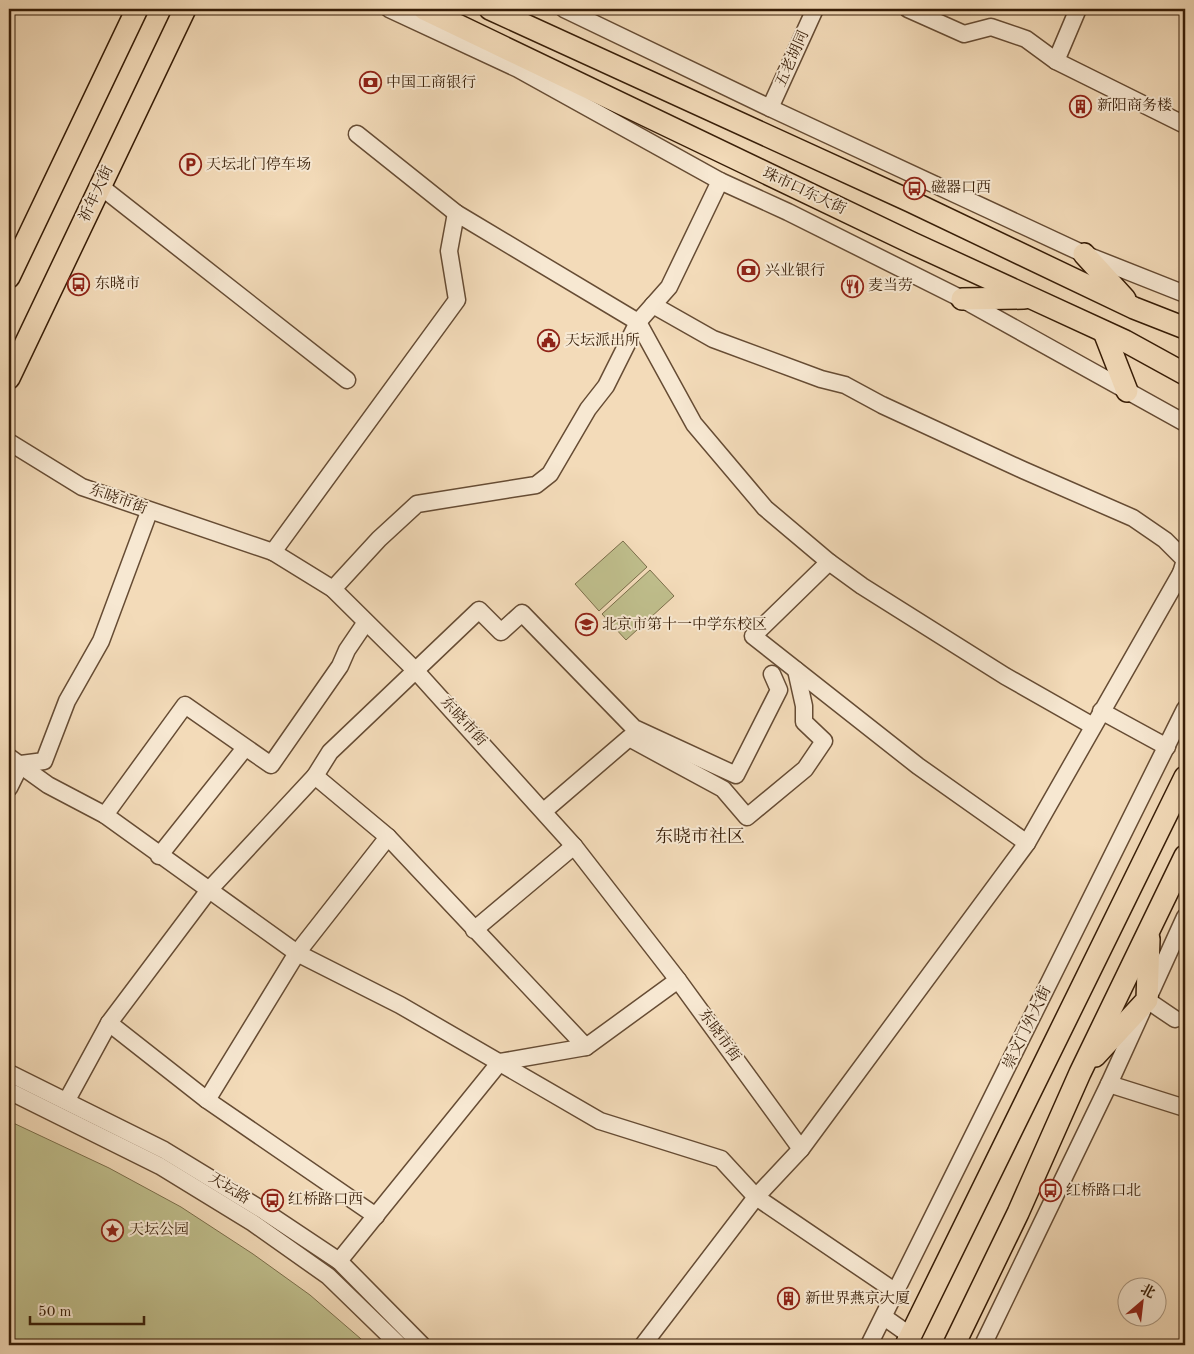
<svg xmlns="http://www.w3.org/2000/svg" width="1194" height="1354" viewBox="0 0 1194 1354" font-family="'Old Standard TT','Noto Serif SC',serif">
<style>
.green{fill:#bfbe8c;stroke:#7b6e4a}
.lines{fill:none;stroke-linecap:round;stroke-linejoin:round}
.minor-casing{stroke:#664c34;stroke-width:19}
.major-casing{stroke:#371d07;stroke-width:24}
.minor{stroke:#f7e8d2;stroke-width:16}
.major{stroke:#f3dbb9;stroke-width:21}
.labels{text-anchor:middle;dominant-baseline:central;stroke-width:4;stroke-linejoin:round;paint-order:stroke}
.street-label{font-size:15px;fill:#371d07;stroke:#f7e8d2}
.poi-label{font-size:15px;fill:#371d07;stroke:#f7e8d2;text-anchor:start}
.quarter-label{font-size:18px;fill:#371d07;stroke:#f7e8d2}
</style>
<rect width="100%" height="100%" fill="#f3dbb9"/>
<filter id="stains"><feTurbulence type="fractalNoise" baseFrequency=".004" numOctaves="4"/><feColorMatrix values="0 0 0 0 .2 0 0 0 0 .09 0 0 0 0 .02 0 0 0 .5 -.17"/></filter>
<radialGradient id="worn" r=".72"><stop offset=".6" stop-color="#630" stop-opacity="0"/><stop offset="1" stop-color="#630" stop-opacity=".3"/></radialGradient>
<g class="green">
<path d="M 623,541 L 647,567 L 599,611 L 575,584 Z"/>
<path d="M 650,570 L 674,596 L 626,640 L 602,614 Z"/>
<path d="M 9,1121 L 109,1168 L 181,1207 L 253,1254 L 310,1295 L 368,1345 L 9,1345 Z"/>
</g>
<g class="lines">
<defs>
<g id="minor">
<path d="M 389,9 L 518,69 L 720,181 L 788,212 L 962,299 L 1185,423"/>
<path d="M 564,9 L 770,108 L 1084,254 L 1185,294"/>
<path d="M 908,9 L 964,34 L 991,27 L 1026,39 L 1056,61 L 1185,125"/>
<path d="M 1056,61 L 1078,9"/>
<path d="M 770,108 L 815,9"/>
<path d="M 357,134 L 456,213"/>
<path d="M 100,186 L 347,380"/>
<path d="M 653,305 L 713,339 L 821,379 L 845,385 L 882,405 L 1023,470 L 1133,518 L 1165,540 L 1185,560 L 1181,573"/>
<path d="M 9,442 L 82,487 L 273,552 L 333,589 L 416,671 L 574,846 L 678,980 L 801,1149"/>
<path d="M 273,552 L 457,300 L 449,251 L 456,213 L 638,322 L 694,424 L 765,508 L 829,562 L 862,586 L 1005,676 L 1093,726"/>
<path d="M 829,562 L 753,636 L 918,766 L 1027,843"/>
<path d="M 333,589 L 379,539 L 417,504 L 536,485 L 550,474 L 588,409 L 606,386 L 638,322 L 669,287 L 720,181"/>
<path d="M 1101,711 L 1167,747"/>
<path d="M 9,757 L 48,785 L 105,815 L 297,953 L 400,1005 L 600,1121 L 721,1159 L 756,1197 L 896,1292"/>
<path d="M 315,776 L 388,837 L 586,1047"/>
<path d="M 9,788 L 21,764 L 44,761 L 67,701 L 101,641 L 149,512"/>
<path d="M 544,811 L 629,738 L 723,789 L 747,817 L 805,769 L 824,741 L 804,722 L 804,706 L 796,670"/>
<path d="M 105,815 L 185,705 L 271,765 L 340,666 L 347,650 L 366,622"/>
<path d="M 159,856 L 245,748"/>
<path d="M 474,930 L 574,846"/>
<path d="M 1147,1000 L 1175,1019"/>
<path d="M 109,1023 L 207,1100 L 376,1216"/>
<path d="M 9,1073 L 164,1150 L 264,1211 L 339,1261 L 422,1345"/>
<path d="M 1109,1084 L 1185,1108"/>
<path d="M 9,1091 L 160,1166 L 253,1223 L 328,1276 L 399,1345"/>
<path d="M 67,1100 L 109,1023 L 209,890 L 315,776 L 330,752 L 479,610 L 501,632 L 522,613 L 634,728 L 736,775 L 779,690 L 772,674"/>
<path d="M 207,1100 L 297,953 L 388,837"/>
<path d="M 339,1261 L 500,1062 L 586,1047 L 678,980"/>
<path d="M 884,1317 L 911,1336"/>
<path d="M 643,1345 L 756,1197 L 801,1149 L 1027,843 L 1181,573 L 1185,575"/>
<path d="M 869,1345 L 1185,709"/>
<path d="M 983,1345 L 1109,1084 L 1185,917"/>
</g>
<g id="major">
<path d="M 424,9 L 912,243 L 1125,341 L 1185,374"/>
<path d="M 490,9 L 910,201 L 1134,308 L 1185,328"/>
<path d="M 1084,254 L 1125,299"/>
<path d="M 9,277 L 137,9"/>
<path d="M 962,299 L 1024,298"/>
<path d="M 1104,332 L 1127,391"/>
<path d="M 9,378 L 185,9"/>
<path d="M 1095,1056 L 1147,1000 L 1149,939"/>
<path d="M 906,1345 L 1185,777"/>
<path d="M 954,1345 L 1018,1213 L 1080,1073 L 1185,856"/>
</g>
</defs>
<use href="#minor" class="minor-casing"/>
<use href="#major" class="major-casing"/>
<use href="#minor" class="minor"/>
<use href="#major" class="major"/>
</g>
<defs>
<symbol id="bank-ring" viewBox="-11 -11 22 22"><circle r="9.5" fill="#f7e8d2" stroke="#8f2418" stroke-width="1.5"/><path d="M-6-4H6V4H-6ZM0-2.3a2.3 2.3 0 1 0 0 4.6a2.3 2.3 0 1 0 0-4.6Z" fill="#8f2418"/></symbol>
<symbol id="building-ring" viewBox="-11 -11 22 22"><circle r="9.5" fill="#f7e8d2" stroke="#8f2418" stroke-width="1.5"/><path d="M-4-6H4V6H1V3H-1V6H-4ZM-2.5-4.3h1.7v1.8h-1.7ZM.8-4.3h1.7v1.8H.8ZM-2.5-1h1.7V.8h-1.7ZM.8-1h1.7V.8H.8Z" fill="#8f2418"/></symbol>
<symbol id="parking-ring" viewBox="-11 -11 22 22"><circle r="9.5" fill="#f7e8d2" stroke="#8f2418" stroke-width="1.5"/><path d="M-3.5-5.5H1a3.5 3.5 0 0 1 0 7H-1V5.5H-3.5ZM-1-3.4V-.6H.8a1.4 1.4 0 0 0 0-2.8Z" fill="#8f2418"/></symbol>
<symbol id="bus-ring" viewBox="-11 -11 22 22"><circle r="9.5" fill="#f7e8d2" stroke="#8f2418" stroke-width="1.5"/><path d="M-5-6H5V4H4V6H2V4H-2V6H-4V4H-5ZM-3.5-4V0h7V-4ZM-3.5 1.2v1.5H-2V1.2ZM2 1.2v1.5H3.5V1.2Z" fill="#8f2418"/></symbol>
<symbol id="restaurant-ring" viewBox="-11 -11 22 22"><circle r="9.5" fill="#f7e8d2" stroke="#8f2418" stroke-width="1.5"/><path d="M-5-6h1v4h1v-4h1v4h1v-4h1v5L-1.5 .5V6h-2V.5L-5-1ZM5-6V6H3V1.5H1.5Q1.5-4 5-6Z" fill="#8f2418"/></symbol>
<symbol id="civic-ring" viewBox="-11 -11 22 22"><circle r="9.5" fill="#f7e8d2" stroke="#8f2418" stroke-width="1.5"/><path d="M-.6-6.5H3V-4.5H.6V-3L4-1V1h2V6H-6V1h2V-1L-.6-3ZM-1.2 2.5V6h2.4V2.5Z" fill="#8f2418"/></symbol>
<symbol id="school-ring" viewBox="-11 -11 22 22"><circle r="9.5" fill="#f7e8d2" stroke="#8f2418" stroke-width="1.5"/><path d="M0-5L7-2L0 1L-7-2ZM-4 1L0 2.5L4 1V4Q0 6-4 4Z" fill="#8f2418"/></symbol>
<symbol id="sight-ring" viewBox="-11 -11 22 22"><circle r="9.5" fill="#f7e8d2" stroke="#8f2418" stroke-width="1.5"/><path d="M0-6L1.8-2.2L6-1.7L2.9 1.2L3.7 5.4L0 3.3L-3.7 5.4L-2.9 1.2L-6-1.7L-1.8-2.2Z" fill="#8f2418"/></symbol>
</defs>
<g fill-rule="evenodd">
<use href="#bank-ring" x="358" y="70" width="25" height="25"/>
<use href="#building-ring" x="1068" y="94" width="25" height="25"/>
<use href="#parking-ring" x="178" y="152" width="25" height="25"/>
<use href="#bus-ring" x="902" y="176" width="25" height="25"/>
<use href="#bank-ring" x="736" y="258" width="25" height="25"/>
<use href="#bus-ring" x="66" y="272" width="25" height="25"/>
<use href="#restaurant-ring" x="840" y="274" width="25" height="25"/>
<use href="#civic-ring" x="536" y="328" width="25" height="25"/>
<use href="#school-ring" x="574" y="612" width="25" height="25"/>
<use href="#bus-ring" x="1038" y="1178" width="25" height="25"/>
<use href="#bus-ring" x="260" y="1188" width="25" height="25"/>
<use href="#sight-ring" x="100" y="1218" width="25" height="25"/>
<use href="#building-ring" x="776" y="1286" width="25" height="25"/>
</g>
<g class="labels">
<g class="street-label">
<text transform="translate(793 59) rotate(-66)">五老胡同</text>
<text transform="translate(804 192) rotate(25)">珠市口东大街</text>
<text transform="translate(97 194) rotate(-65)">祈年大街</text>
<text transform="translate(118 500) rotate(20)">东晓市街</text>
<text transform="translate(463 722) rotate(48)">东晓市街</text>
<text transform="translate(1028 1028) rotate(-64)">崇文门外大街</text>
<text transform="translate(719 1036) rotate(54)">东晓市街</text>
<text transform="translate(229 1189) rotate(32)">天坛路</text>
</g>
<g class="poi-label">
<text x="386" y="83">中国工商银行</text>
<text x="1097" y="106">新阳商务楼</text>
<text x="206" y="165">天坛北门停车场</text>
<text x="931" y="188">磁器口西</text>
<text x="765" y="271">兴业银行</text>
<text x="95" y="284">东晓市</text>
<text x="868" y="286">麦当劳</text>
<text x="565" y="341">天坛派出所</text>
<text x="602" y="625">北京市第十一中学东校区</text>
<text x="1066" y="1191">红桥路口北</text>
<text x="288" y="1200">红桥路口西</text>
<text x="129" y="1230">天坛公园</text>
<text x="805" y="1299">新世界燕京大厦</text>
</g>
<g class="quarter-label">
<text x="700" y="837">东晓市社区</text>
</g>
</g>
<rect width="1194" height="1354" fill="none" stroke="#f3dbb9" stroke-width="30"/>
<rect x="10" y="10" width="1174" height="1334" fill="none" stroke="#371d07" stroke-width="2.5"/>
<rect x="15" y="15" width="1164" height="1324" fill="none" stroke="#371d07"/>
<g transform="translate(1142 1302) rotate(28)"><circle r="24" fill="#f7e8d2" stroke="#aa9781"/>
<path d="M0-4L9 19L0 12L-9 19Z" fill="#8f2418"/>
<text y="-8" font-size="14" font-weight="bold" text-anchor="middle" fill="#371d07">北</text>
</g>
<path d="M30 1316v8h114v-8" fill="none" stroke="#371d07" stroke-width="2.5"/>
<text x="38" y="1316" font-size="15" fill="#371d07" stroke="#f7e8d2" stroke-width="4" paint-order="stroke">50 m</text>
<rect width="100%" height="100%" filter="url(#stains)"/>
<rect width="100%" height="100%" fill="url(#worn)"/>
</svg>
